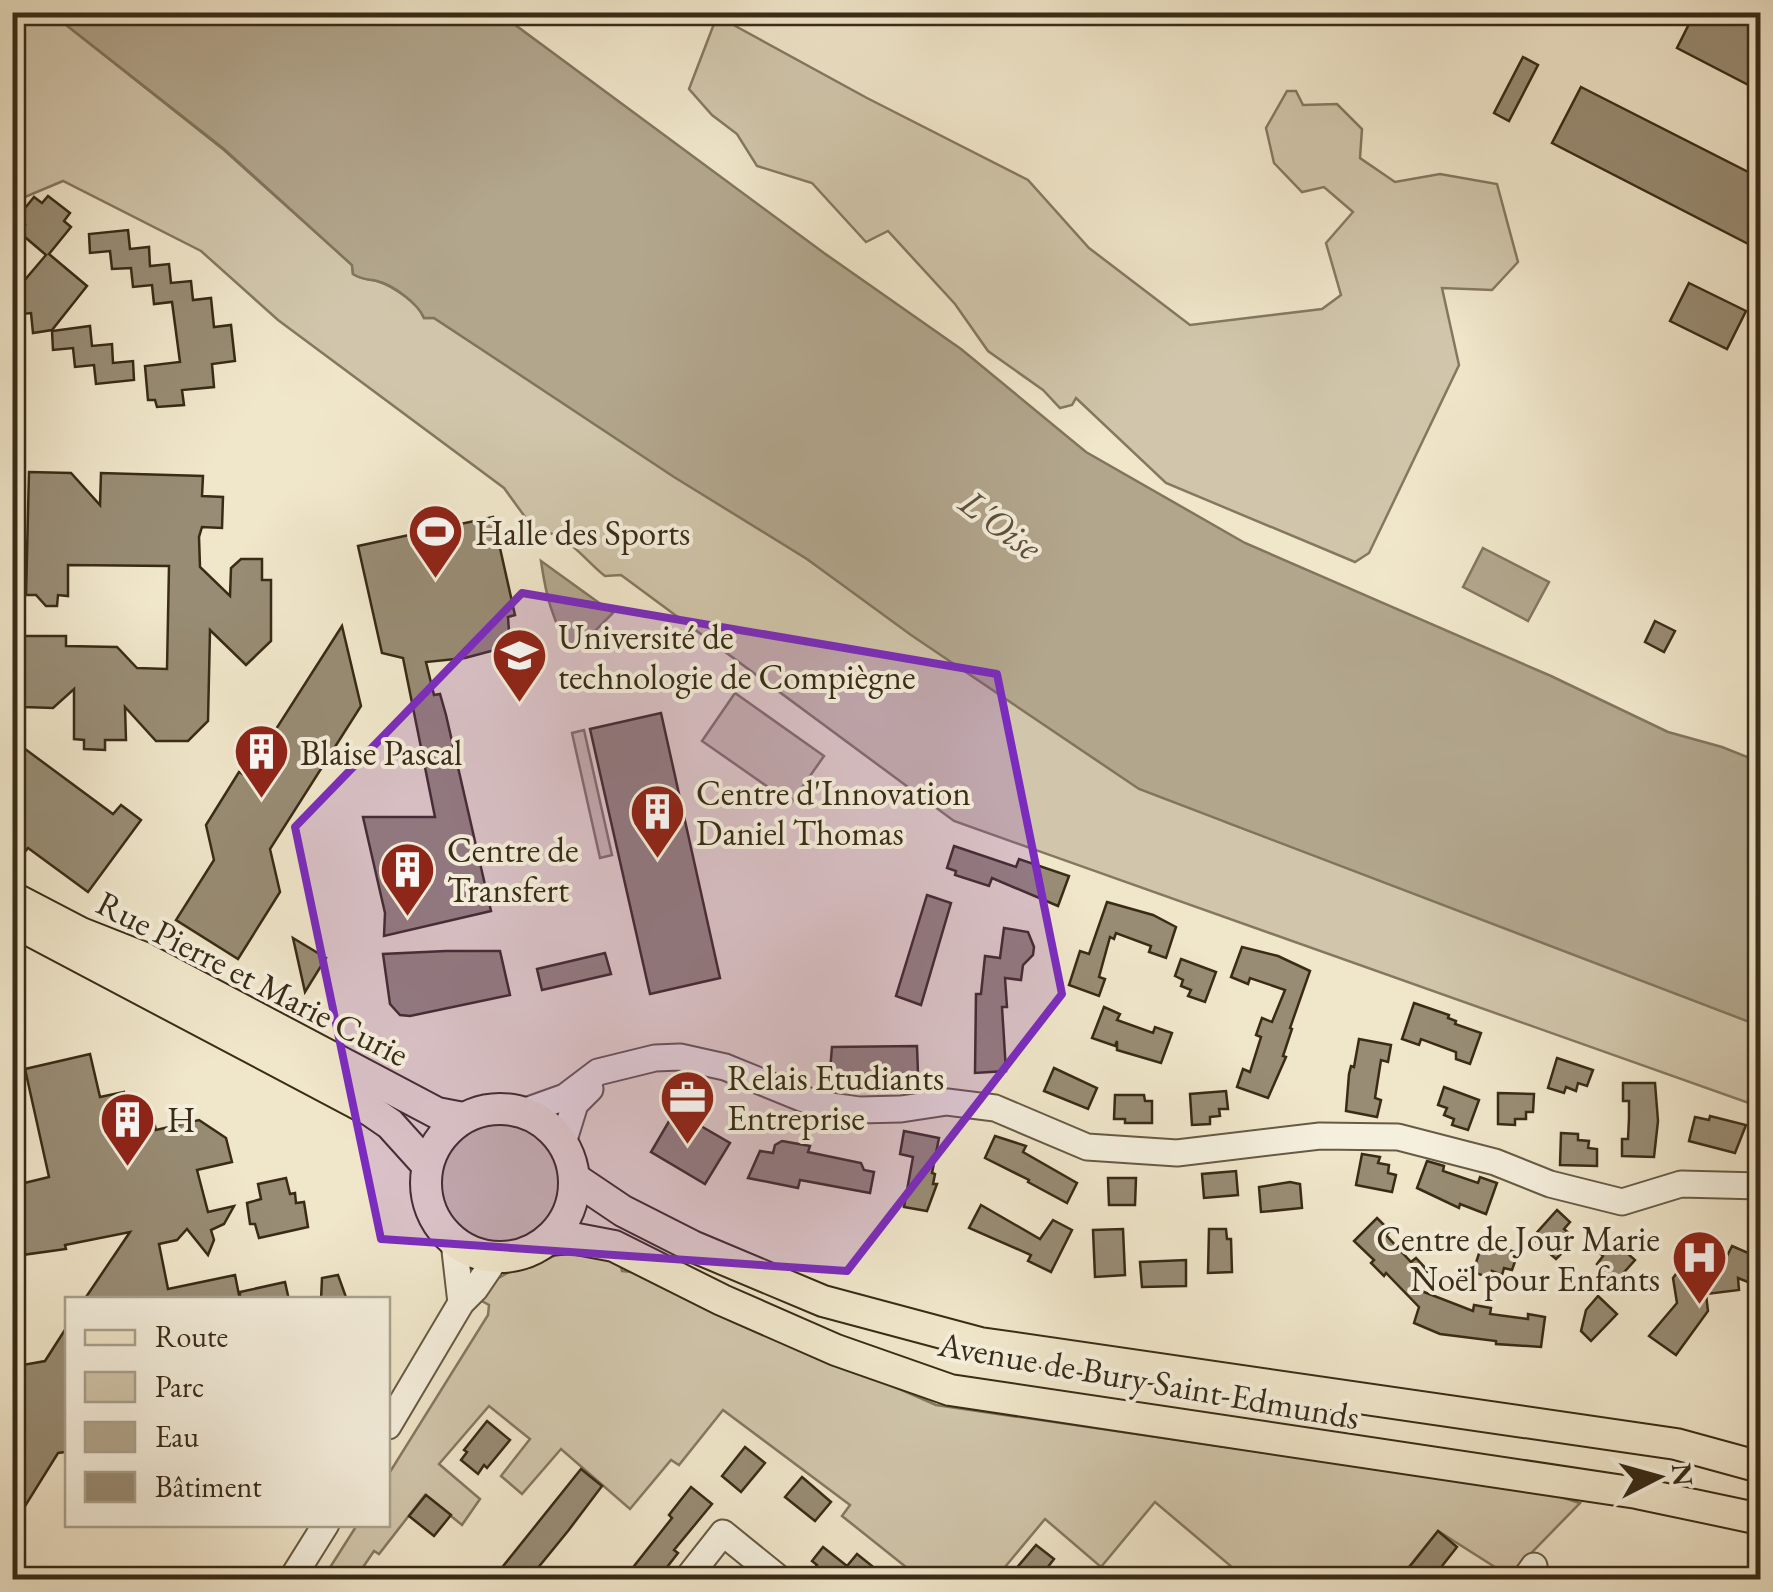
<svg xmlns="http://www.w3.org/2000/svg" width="1773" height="1592" viewBox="0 0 1773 1592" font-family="'EB Garamond',serif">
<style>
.green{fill:#d1c6ab;stroke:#857860;stroke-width:2.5}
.water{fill:#b2a68d;stroke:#82755d;stroke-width:2.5}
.building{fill:#988c74;stroke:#392b16;stroke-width:2.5}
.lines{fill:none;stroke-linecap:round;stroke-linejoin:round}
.minor-casing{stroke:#675a43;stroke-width:29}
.major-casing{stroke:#392b16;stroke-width:34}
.minor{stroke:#f5efdd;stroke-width:25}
.major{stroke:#f0e6ca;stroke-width:30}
.marked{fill:#7b2cbf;fill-opacity:0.2;stroke:#7b2cbf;stroke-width:8;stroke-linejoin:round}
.labels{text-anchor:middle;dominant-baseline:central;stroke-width:8;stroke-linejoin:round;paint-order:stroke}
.poi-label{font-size:35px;fill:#392b16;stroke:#f5efdd;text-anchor:start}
.street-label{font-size:35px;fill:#392b16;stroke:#f5efdd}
.water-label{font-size:38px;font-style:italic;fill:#5d503a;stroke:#f5efdd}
</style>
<rect width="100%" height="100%" fill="#f0e6ca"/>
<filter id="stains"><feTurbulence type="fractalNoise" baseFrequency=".002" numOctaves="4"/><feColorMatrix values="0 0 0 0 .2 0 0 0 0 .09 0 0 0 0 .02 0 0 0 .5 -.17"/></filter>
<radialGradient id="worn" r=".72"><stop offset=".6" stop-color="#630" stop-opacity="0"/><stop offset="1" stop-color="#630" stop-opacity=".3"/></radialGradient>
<g class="green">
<path d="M 13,13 L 51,13 L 224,150 L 352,265 L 353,274 C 363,280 367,279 377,281 C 393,286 418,303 424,318 L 434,318 L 807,559 L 958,666 L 1226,822 L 1604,964 L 1760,1026 L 1760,1107 L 954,821 L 621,575 L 605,576 C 585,561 565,529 536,532 L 504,488 L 278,320 L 201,251 L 63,181 L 13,202 Z"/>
<path d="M 717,16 L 867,98 L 1028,180 L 1089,248 L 1190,325 L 1322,309 L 1341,295 L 1326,243 L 1353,212 L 1324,187 L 1302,192 L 1274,163 L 1266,128 L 1287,91 L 1296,91 L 1303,105 L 1337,104 L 1362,129 L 1360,158 L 1395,182 L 1440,174 L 1497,184 L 1518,262 L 1492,290 L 1442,288 L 1459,365 L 1369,553 L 1355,562 L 1166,483 L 1076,398 L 1072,405 L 1060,408 L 1043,390 L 988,351 L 955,304 L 888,231 L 866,242 L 812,183 L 757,166 L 737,134 L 712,115 L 689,89 Z"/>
<path d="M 735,693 L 824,756 L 791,803 L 702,741 Z"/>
<path d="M 584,730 L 612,855 L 600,858 L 572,733 Z"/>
<circle cx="498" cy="1181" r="62"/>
<path d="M 584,1250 L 619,1258 L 622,1271 L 632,1272 L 936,1405 L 1551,1494 L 1580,1503 L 1509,1576 L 1438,1531 L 1399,1579 L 1246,1579 L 1155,1502 L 1101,1567 L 1045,1519 L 995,1579 L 921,1579 L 842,1516 L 850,1505 L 723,1410 L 679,1465 L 671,1460 L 630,1509 L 561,1449 L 522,1494 L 501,1476 L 530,1439 L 489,1406 L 439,1464 L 480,1499 L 462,1525 L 425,1495 L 379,1554 L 374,1551 L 355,1579 L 322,1580 L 357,1525 L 388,1524 L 388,1475 L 488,1315 L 489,1305 L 480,1300 L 495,1280 L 511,1271 L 532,1267 L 558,1254 Z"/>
</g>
<g class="water">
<path d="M 51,13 L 499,13 L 824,253 L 961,349 L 1086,452 L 1245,543 L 1551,676 L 1668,732 L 1722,747 L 1760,762 L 1760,1026 L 1139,789 L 911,635 L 807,559 L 674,477 L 434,318 L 424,318 C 418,303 393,285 377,281 C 367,279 362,280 353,274 L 352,265 L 224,149 Z"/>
<path d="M 1483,548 L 1549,582 L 1528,621 L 1463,587 Z"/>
<path d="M 541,561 L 613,613 L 579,647 L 572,647 C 552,626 545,589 541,561 Z"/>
</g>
<g class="building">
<path d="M 1695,12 L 1760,12 L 1760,91 L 1677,48 Z"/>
<path d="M 1523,57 L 1538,65 L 1509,121 L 1494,113 Z"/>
<path d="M 1581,87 L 1760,178 L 1760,250 L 1552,143 Z"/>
<path d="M 48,196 L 70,213 L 64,221 L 71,227 L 49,254 L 87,286 L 52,330 L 33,333 L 31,313 L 12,315 L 12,295 L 46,255 L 19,232 L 25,225 L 17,218 L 34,197 L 42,203 Z"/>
<path d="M 128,230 L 130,249 L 149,247 L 150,266 L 169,264 L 171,283 L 191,281 L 193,300 L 211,298 L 214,327 L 231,325 L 235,361 L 212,364 L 214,387 L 182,390 L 184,405 L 157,407 L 155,400 L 148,400 L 145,366 L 180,362 L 172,302 L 154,304 L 152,285 L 133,287 L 131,268 L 112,269 L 110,251 L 90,253 L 89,234 Z"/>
<path d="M 1689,283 L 1746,311 L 1727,349 L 1670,321 Z"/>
<path d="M 90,326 L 92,346 L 112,344 L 113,363 L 133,361 L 134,380 L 96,384 L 94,365 L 75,367 L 73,348 L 53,350 L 52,331 Z"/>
<path d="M 29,472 L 71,473 L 100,505 L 101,473 L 203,476 L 202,496 L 223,497 L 222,528 L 202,527 L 199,537 L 200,567 L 230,596 L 231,568 L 241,559 L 262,559 L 262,580 L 271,580 L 271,641 L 246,665 L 210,630 L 208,721 L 188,741 L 156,741 L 125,707 L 126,740 L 105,740 L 105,750 L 84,749 L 84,740 L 74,739 L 74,689 L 53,708 L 24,707 L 24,696 L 13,696 L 14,646 L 25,636 L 66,636 L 66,646 L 117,647 L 137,668 L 167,669 L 169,566 L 68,565 L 68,596 L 58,595 L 57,606 L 46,606 L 36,595 L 26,595 Z"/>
<path d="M 493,517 L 515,615 L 508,617 L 510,646 L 465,658 L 426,662 L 434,695 L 440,694 L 446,715 L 491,911 L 384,936 L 385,913 L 363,817 L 435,817 L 403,658 L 382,653 L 358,546 Z"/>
<path d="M 1655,621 L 1675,631 L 1664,652 L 1645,642 Z"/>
<path d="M 342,626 L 361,706 L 270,849 L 280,892 L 238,959 L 176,920 L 214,860 L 206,825 L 239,772 L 246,776 Z"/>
<path d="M 661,713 L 720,978 L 650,994 L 590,729 Z"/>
<path d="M 21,746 L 113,814 L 121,805 L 141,820 L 88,892 L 28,848 L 12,868 L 12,757 Z"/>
<path d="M 954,846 L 1016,867 L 1019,859 L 1069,876 L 1058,906 L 992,878 L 989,886 L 955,875 L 956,871 L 947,868 Z"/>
<path d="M 927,895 L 951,903 L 921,1005 L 896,996 Z"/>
<path d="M 1107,902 L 1153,915 L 1176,927 L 1166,958 L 1149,952 L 1151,946 L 1116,933 L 1114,939 L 1110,937 L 1099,977 L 1105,979 L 1099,996 L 1069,985 L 1080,951 L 1089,954 Z"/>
<path d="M 1004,928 L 1028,932 L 1034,947 L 1033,955 L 1023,965 L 1021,980 L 1005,978 L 1007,1007 L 1002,1007 L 1006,1071 L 975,1073 L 976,994 L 981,994 L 985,956 L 1000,958 Z"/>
<path d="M 293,938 L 326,958 L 305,992 Z"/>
<path d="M 1242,947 L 1278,956 L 1310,971 L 1290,1028 L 1292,1029 L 1283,1056 L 1286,1057 L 1268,1098 L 1237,1087 L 1243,1069 L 1250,1072 L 1261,1037 L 1256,1035 L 1262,1018 L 1272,1022 L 1285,990 L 1250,978 L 1248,984 L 1231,977 Z"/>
<path d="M 446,951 L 500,951 L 510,995 L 410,1016 L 400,1015 L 390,1004 L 383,954 Z"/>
<path d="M 605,953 L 611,974 L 542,990 L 537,969 Z"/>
<path d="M 1181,959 L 1216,972 L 1205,1002 L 1188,996 L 1191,990 L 1181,986 L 1183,980 L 1175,976 Z"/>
<path d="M 1414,1003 L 1449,1015 L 1448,1018 L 1456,1021 L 1455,1024 L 1481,1033 L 1470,1064 L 1456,1059 L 1456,1052 L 1421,1039 L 1419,1045 L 1402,1039 Z"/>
<path d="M 1104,1007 L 1120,1014 L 1117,1020 L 1153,1033 L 1155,1027 L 1172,1033 L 1161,1063 L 1117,1050 L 1117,1041 L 1115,1046 L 1092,1038 Z"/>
<path d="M 1359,1039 L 1391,1045 L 1388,1062 L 1381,1060 L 1375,1098 L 1381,1100 L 1377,1117 L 1346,1111 L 1349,1074 L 1351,1066 L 1354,1067 Z"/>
<path d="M 917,1046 L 918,1074 L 840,1074 L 840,1071 L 830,1071 L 832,1047 Z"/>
<path d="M 90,1054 L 100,1097 L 124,1092 L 130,1113 L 151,1109 L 156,1130 L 199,1120 L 226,1138 L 232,1162 L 197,1170 L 208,1212 L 234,1206 L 224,1224 L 211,1230 L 214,1240 L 208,1255 L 187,1229 L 177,1240 L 159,1244 L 168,1289 L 235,1275 L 240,1300 L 84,1300 L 130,1232 L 65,1245 L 66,1249 L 22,1255 L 12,1215 L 12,1186 L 49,1177 L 25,1069 Z"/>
<path d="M 1557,1058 L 1593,1070 L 1587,1086 L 1578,1083 L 1576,1091 L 1566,1087 L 1564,1093 L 1548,1088 Z"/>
<path d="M 1054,1068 L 1097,1088 L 1088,1109 L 1044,1091 Z"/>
<path d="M 1623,1083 L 1655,1083 L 1658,1121 L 1654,1157 L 1622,1156 L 1622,1139 L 1628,1139 L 1629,1118 L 1629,1101 L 1623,1101 Z"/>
<path d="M 1444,1087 L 1479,1100 L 1468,1130 L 1452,1125 L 1454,1119 L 1444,1115 L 1447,1108 L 1438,1105 Z"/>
<path d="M 1226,1091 L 1228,1109 L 1219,1109 L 1220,1116 L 1210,1117 L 1210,1124 L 1192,1125 L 1190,1094 Z"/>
<path d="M 1498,1093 L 1534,1094 L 1533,1112 L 1526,1112 L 1526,1119 L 1515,1119 L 1515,1125 L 1498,1124 Z"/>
<path d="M 1115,1095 L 1144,1095 L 1145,1101 L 1152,1101 L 1152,1123 L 1125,1123 L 1125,1119 L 1114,1119 Z"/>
<path d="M 675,1111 L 730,1143 L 705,1184 L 651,1152 Z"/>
<path d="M 1710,1116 L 1746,1125 L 1735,1153 L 1689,1141 L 1695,1117 L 1709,1120 Z"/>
<path d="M 904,1131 L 939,1138 L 932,1173 L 935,1174 L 933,1184 L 937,1184 L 927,1211 L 904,1207 L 913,1157 L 900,1154 Z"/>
<path d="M 1561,1133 L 1578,1134 L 1578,1140 L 1589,1141 L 1588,1148 L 1597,1149 L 1597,1166 L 1560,1165 Z"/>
<path d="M 995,1136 L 1026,1146 L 1023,1152 L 1077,1183 L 1067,1203 L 1028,1182 L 1029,1180 L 985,1158 Z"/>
<path d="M 782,1141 L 810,1146 L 808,1152 L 861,1163 L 864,1170 L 874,1172 L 870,1193 L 800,1180 L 798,1188 L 748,1178 L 760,1151 L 773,1153 L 775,1145 Z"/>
<path d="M 1362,1154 L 1380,1157 L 1378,1163 L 1389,1165 L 1388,1173 L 1396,1175 L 1392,1192 L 1356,1185 Z"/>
<path d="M 1427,1161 L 1444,1166 L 1443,1171 L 1478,1183 L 1480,1177 L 1497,1183 L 1486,1214 L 1460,1204 L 1459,1208 L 1417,1188 Z"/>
<path d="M 1236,1171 L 1238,1195 L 1204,1198 L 1202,1174 Z"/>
<path d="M 286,1178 L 290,1194 L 295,1193 L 296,1203 L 304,1202 L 308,1227 L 259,1238 L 255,1224 L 250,1224 L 247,1203 L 261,1199 L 258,1184 Z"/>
<path d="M 1108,1178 L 1136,1178 L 1135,1205 L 1109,1205 Z"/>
<path d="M 1290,1182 L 1300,1184 L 1302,1208 L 1261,1212 L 1259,1187 Z"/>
<path d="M 981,1205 L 1040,1239 L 1053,1220 L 1072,1230 L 1051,1272 L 1028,1261 L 1031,1255 L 969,1228 Z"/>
<path d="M 1557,1210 L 1570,1222 L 1564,1229 L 1570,1234 L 1563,1241 L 1569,1246 L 1556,1259 L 1532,1238 Z"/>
<path d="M 1377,1218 L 1390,1231 L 1386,1235 L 1411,1262 L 1416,1258 L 1428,1271 L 1411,1287 L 1473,1311 L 1474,1305 L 1491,1308 L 1490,1314 L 1528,1319 L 1528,1314 L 1545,1317 L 1541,1347 L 1496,1344 L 1496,1341 L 1440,1334 L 1414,1323 L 1419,1307 L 1386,1273 L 1384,1276 L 1371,1263 L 1374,1260 L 1354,1241 Z"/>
<path d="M 1123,1229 L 1125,1275 L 1095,1277 L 1093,1230 Z"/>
<path d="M 1209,1229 L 1226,1229 L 1227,1239 L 1231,1239 L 1232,1272 L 1208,1273 Z"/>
<path d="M 1611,1239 L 1635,1260 L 1610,1288 L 1597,1276 L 1603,1269 L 1597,1264 L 1603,1256 L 1599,1252 Z"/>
<path d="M 1483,1241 L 1518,1253 L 1512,1270 L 1504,1268 L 1502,1275 L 1492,1271 L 1490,1278 L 1473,1272 Z"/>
<path d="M 1732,1246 L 1760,1258 L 1760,1287 L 1738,1278 L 1739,1290 L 1706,1294 L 1708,1311 L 1676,1355 L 1649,1336 L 1677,1303 L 1673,1278 L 1693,1251 L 1708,1262 L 1725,1260 Z"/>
<path d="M 1186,1260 L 1186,1286 L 1142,1287 L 1140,1262 Z"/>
<path d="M 338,1275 L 347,1300 L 321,1300 L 322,1278 Z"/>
<path d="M 285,1282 L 289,1300 L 240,1300 L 240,1292 Z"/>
<path d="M 1598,1296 L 1617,1314 L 1591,1341 L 1581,1331 L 1586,1310 Z"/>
<path d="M 68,1325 L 68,1445 L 65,1452 L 58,1453 L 12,1527 L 12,1442 L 16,1436 L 12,1419 L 12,1357 L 23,1365 L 45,1361 Z"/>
<path d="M 487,1421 L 510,1440 L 487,1468 L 484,1465 L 478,1474 L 461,1460 L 467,1452 L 464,1450 Z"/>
<path d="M 745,1447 L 765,1463 L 741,1492 L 722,1476 Z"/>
<path d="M 581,1469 L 602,1486 L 568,1531 L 528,1580 L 492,1580 Z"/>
<path d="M 802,1477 L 831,1502 L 815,1521 L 785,1497 Z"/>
<path d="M 691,1487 L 712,1504 L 674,1550 L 678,1553 L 657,1580 L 623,1580 L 672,1518 L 669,1515 Z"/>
<path d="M 426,1495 L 451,1515 L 434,1536 L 409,1516 Z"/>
<path d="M 1438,1531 L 1457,1547 L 1431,1580 L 1399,1580 Z"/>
<path d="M 1036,1545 L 1054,1559 L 1038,1580 L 1027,1580 L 1015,1570 Z"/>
<path d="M 823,1547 L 847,1566 L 857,1554 L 872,1566 L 863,1580 L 820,1580 L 811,1573 L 817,1565 L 812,1561 Z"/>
</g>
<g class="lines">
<defs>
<g id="minor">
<path d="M 523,1112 L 565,1097 L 598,1072 L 655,1058 L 680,1057 L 725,1067 L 816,1104 L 859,1110 L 901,1109 L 947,1102 L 995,1108 L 1087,1147 L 1177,1153 L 1320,1136 L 1398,1137 L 1495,1162 L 1550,1184 L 1622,1202 L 1681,1184 L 1760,1186"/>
<path d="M 563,1143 L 575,1104 L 590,1089"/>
<path d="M 454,1242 L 461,1303"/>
<path d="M 388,1426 L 461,1303 L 475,1289 L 496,1258"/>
<path d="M 291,1580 L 326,1524"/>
<path d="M 686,1580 L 723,1533 L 781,1580"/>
<path d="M 1524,1580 L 1534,1566"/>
</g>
<g id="major">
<path d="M 12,897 L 81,933 L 142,957 L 437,1113 L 463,1118"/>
<path d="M 12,921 L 371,1111 L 390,1124 L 427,1165"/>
<circle cx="500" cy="1183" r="74"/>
<path d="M 574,1178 L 623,1211 L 692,1246 L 823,1301 L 980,1343 L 1676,1444 L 1760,1467"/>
<path d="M 548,1240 L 572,1238 L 614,1246 L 722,1300 L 836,1350 L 950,1390 L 1637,1493 L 1760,1519"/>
</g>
</defs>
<use href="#minor" class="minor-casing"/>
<use href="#major" class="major-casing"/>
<use href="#minor" class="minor"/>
<use href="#major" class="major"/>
</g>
<path class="marked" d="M 522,593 L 997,674 L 1062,994 L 847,1271 L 381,1239 L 295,827 Z"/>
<defs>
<symbol id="stadium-pin" viewBox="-11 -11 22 30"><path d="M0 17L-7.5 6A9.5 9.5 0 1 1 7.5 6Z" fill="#8f2418" stroke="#f5efdd"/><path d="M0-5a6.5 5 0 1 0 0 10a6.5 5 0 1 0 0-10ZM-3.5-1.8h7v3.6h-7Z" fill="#fff"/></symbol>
<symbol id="university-pin" viewBox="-11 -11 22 30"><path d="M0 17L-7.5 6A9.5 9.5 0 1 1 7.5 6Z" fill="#8f2418" stroke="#f5efdd"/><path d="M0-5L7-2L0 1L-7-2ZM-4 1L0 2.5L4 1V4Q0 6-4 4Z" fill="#fff"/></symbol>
<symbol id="building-pin" viewBox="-11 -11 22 30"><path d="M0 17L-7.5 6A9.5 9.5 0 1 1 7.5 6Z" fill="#8f2418" stroke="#f5efdd"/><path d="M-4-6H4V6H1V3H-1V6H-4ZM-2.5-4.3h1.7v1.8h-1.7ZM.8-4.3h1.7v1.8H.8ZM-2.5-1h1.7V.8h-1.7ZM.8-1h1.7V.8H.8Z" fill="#fff"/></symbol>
<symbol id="office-pin" viewBox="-11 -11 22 30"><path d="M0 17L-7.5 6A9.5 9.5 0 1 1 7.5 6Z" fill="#8f2418" stroke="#f5efdd"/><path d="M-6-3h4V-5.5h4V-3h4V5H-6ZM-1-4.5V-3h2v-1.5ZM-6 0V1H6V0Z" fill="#fff"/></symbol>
<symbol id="hospital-pin" viewBox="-11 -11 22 30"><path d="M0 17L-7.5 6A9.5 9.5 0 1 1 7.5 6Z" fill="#8f2418" stroke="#f5efdd"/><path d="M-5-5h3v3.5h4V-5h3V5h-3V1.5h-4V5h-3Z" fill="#fff"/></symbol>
</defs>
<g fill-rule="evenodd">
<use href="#stadium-pin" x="404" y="500" width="63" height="86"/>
<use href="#university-pin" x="488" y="624" width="63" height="86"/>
<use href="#building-pin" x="230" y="720" width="63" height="86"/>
<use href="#building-pin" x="626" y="780" width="63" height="86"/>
<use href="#building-pin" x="376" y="838" width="63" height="86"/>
<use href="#office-pin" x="656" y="1066" width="63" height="86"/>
<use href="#building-pin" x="96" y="1088" width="63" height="86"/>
<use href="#hospital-pin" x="1668" y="1226" width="63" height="86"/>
</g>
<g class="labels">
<g class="poi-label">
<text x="475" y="532">Halle des Sports</text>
<text x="558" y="636">Université de<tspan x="558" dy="40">technologie de Compiègne</tspan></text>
<text x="300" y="752">Blaise Pascal</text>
<text x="696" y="792">Centre d'Innovation<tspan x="696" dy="40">Daniel Thomas</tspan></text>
<text x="447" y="849">Centre de<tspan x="447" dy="40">Transfert</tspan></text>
<text x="727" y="1077">Relais Etudiants<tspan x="727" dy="40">Entreprise</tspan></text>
<text x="167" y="1119">H</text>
<text x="1660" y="1238" text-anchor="end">Centre de Jour Marie<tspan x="1660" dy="40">Noël pour Enfants</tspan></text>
</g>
<g class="street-label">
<text transform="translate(253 978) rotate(27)">Rue Pierre et Marie Curie</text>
<text transform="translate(1149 1380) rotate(10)">Avenue de Bury Saint-Edmunds</text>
</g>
<g class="water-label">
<text transform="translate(1001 524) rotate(37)">L'Oise</text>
</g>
</g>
<rect width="1773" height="1592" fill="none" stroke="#f0e6ca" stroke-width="50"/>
<rect x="15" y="15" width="1743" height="1562" fill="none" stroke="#392b16" stroke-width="5"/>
<rect x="25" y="25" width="1723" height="1542" fill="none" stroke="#392b16" stroke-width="2.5"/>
<rect x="65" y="1297" width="325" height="230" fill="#f5efdd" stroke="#aaa18d" stroke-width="2.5"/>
<rect x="85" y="1330" width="50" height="15" fill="#f0e6ca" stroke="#aaa18d" stroke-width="2.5"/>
<text x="155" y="1347" font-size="30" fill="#392b16">Route</text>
<rect x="85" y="1372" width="50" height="30" fill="#d1c6ab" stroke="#aaa18d" stroke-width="2.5"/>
<text x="155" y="1397" font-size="30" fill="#392b16">Parc</text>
<rect x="85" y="1422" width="50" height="30" fill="#b2a68d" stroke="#aaa18d" stroke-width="2.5"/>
<text x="155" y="1447" font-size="30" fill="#392b16">Eau</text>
<rect x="85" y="1472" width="50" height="30" fill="#988c74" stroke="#aaa18d" stroke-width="2.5"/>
<text x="155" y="1497" font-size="30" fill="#392b16">Bâtiment</text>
<g transform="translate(1658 1477) rotate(84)" stroke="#f5efdd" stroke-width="8" paint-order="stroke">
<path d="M0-8L18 38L0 25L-18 38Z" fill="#392b16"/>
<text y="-15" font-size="28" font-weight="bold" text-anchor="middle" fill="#392b16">N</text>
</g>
<rect width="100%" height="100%" filter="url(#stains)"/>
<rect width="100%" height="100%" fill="url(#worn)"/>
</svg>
